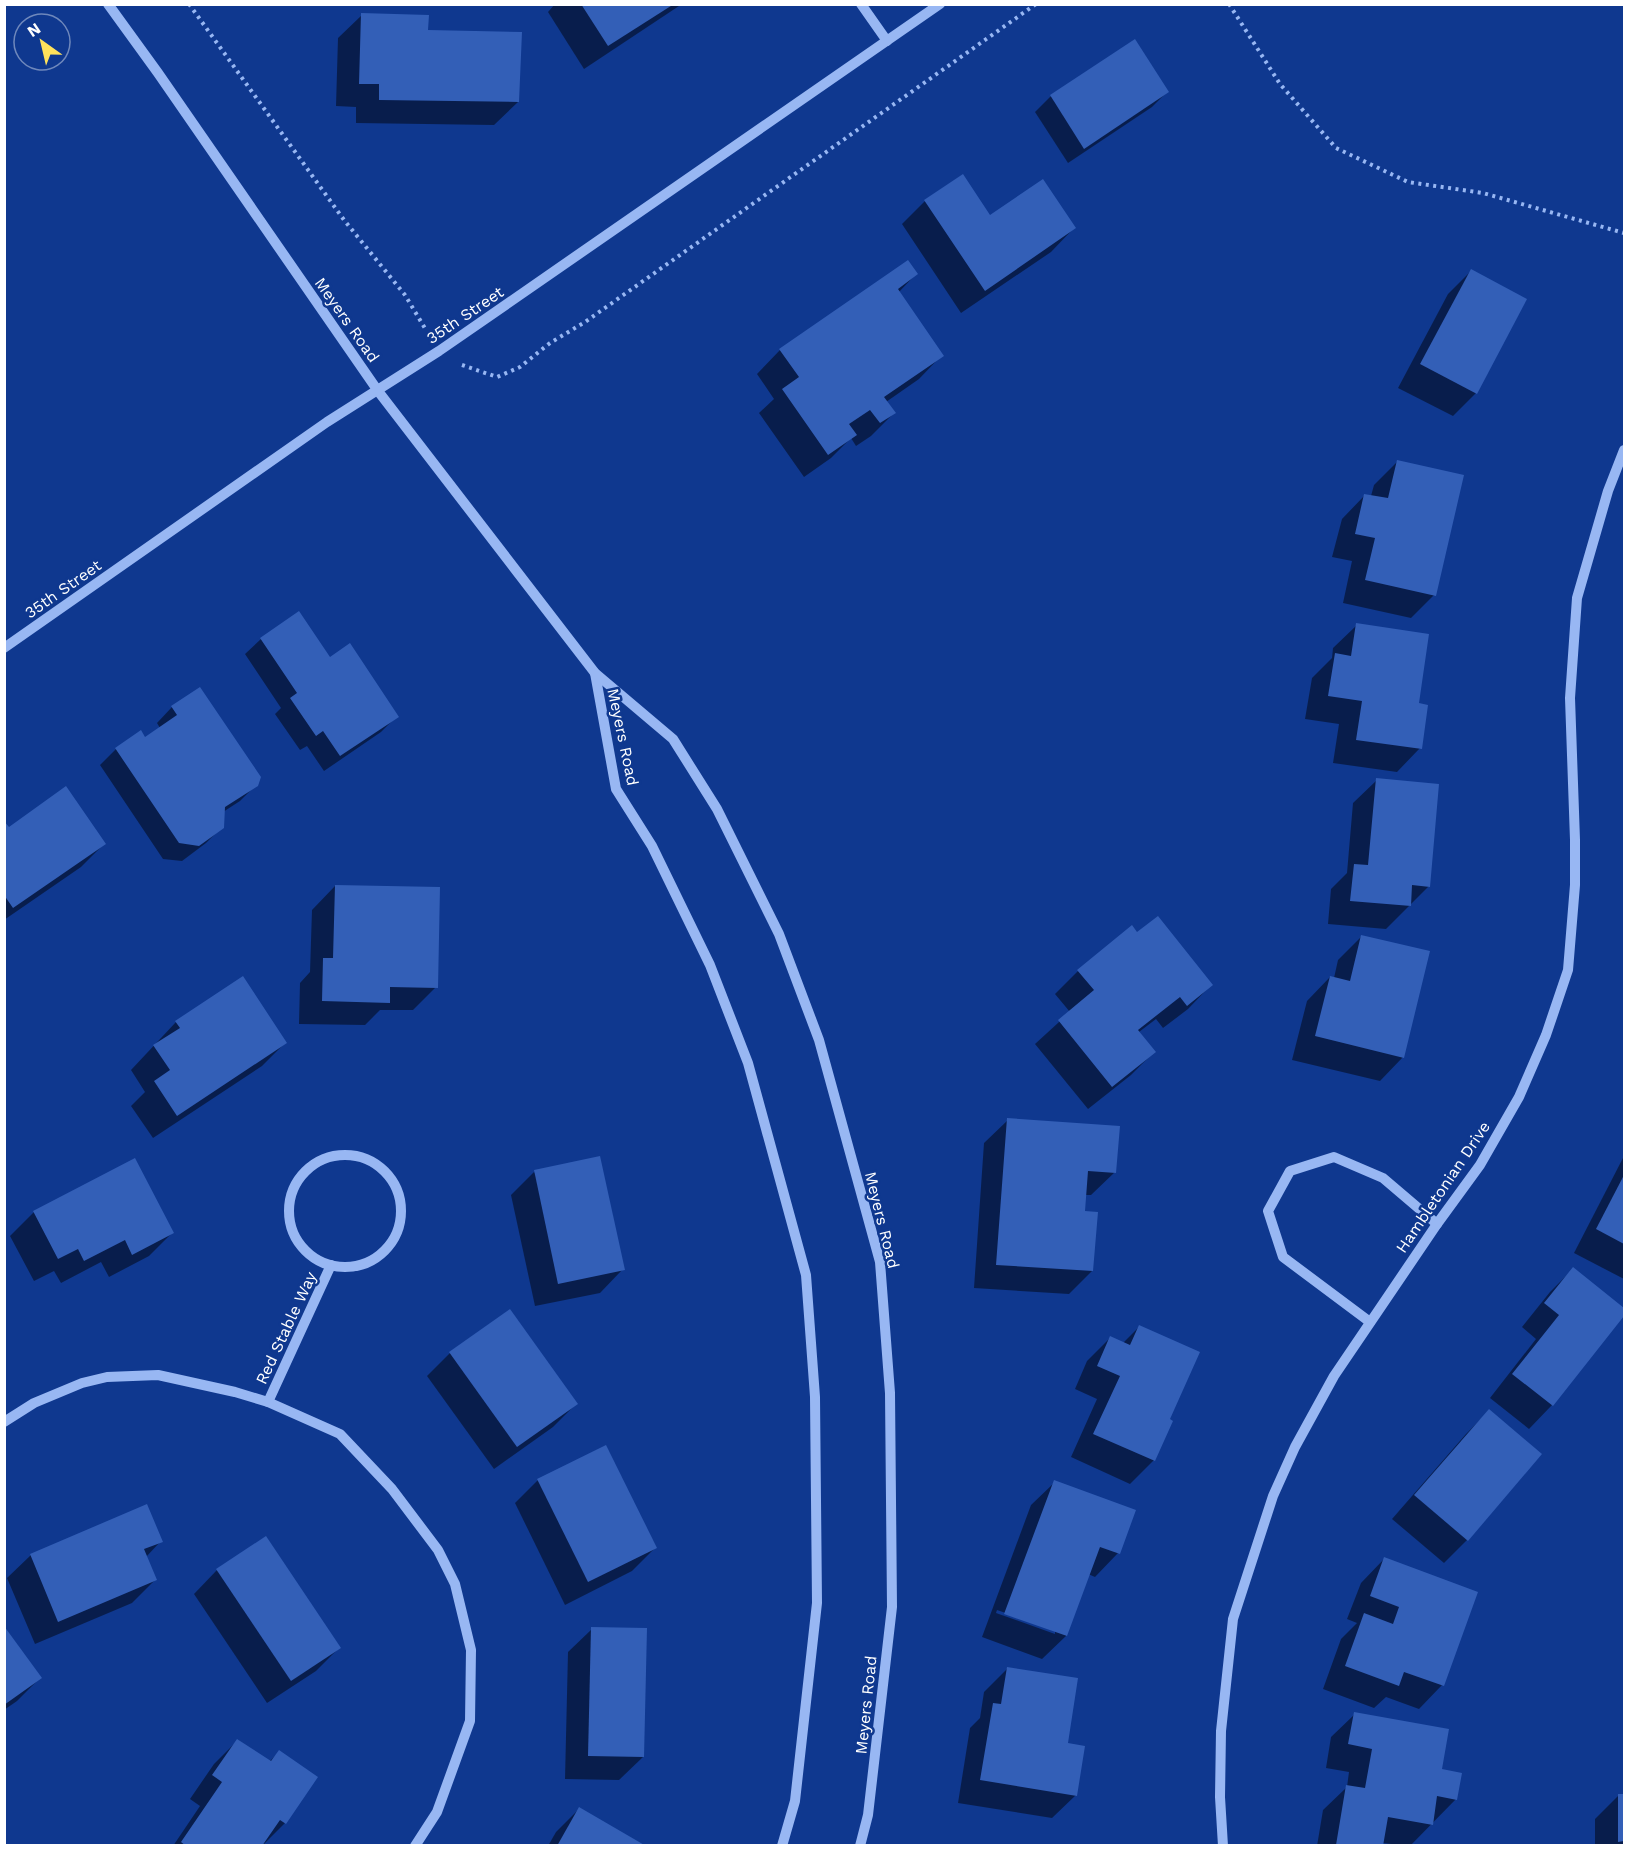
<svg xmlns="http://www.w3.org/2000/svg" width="1629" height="1850" viewBox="0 0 1629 1850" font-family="'Work Sans',sans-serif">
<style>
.shadow{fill:#0007;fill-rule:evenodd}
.building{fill:#335fb7}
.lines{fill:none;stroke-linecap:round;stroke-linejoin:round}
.path{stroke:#98b7f3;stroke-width:4;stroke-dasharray:3 4.5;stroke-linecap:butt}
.minor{stroke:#98b7f3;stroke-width:10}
.labels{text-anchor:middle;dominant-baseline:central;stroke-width:5;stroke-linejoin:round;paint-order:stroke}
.street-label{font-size:16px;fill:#fff;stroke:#0f388f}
</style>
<rect width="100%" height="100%" fill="#0f388f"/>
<g class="shadow">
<path d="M 555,4 L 682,4 L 584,69 L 548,12 Z"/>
<path d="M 362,15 L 427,31 L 518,102 L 494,125 L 356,123 L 356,107 L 336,106 L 338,38 Z"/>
<path d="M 1134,42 L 1167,92 L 1152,107 L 1068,163 L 1035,112 L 1050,97 Z"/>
<path d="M 925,201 L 990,217 L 1074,228 L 1051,252 L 961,313 L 902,224 Z"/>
<path d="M 908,262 L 916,274 L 899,292 L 942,355 L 919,379 L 886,402 L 894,413 L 871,436 L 856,446 L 851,438 L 831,458 L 804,477 L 759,413 L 774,399 L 757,374 L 780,350 Z"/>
<path d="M 1471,271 L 1476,393 L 1453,416 L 1398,388 L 1448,294 Z"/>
<path d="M 1397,462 L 1434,595 L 1411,618 L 1343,603 L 1352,561 L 1332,557 L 1342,519 L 1365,495 L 1371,496 L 1374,485 Z"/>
<path d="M 1357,625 L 1417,705 L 1420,748 L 1397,772 L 1333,763 L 1339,724 L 1305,719 L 1312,678 L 1332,658 L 1333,648 Z"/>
<path d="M 261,639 L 329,659 L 397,716 L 381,732 L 324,771 L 307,746 L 300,750 L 275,714 L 281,708 L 245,654 Z"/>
<path d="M 172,707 L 256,785 L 240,801 L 223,812 L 222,827 L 206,843 L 182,861 L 163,859 L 100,765 L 116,749 L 141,732 L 145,739 L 160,728 L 157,723 Z"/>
<path d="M 1377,780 L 1429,886 L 1386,929 L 1328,924 L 1331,889 L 1347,873 L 1353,803 Z"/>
<path d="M 4,823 L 8,829 L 104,844 L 81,867 L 4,920 Z"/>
<path d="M 335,886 L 436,987 L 413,1010 L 380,1010 L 365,1025 L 299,1024 L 300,983 L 310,972 L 312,910 Z"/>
<path d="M 1137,934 L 1211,985 L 1188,1009 L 1163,1028 L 1156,1019 L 1139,1032 L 1154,1052 L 1131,1075 L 1088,1109 L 1035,1044 L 1070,1012 L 1055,994 L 1078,971 Z"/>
<path d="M 1361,937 L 1403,1057 L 1380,1081 L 1292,1060 L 1307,1001 L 1330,977 L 1334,978 L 1338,960 Z"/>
<path d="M 176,1022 L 285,1043 L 262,1066 L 153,1138 L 131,1106 L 145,1092 L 131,1070 Z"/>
<path d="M 1008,1120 L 1115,1172 L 1091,1195 L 1084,1195 L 1083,1212 L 1092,1271 L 1069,1294 L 974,1288 L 984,1143 Z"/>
<path d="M 1624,1156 L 1624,1279 L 1574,1253 Z"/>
<path d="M 534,1172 L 623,1269 L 600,1293 L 535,1306 L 511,1195 Z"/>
<path d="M 34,1212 L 172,1233 L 149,1256 L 109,1277 L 101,1262 L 61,1283 L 54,1271 L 34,1281 L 10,1236 Z"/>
<path d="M 1573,1269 L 1624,1310 L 1624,1314 L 1552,1405 L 1529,1429 L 1490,1398 L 1536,1339 L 1522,1327 L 1550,1292 Z"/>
<path d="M 1139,1327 L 1168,1420 L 1154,1460 L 1130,1484 L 1071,1457 L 1097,1399 L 1075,1389 L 1087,1361 L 1110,1338 L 1123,1343 Z"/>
<path d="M 450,1353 L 576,1404 L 553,1427 L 494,1469 L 427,1376 Z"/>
<path d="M 1489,1411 L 1540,1454 L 1467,1540 L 1444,1563 L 1392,1519 L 1466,1434 Z"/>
<path d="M 538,1480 L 655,1548 L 632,1571 L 565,1605 L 515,1503 Z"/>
<path d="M 1055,1482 L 1118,1553 L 1095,1577 L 1088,1574 L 1066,1636 L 1042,1659 L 982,1637 L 1031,1505 ZM 997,1610 L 1055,1630 L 1055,1634 L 996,1613 Z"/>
<path d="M 161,1541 L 146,1557 L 155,1580 L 132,1603 L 35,1644 L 7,1578 L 31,1555 Z"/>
<path d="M 1384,1559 L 1476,1593 L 1442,1685 L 1419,1709 L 1386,1697 L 1374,1708 L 1323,1689 L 1341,1639 L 1357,1623 L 1347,1619 L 1361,1583 Z"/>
<path d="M 217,1570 L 339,1648 L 316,1671 L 267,1703 L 194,1594 Z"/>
<path d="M 4,1628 L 40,1678 L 17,1701 L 4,1710 Z"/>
<path d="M 592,1629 L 643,1757 L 619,1780 L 565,1779 L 568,1652 Z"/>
<path d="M 1008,1668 L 1066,1744 L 1076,1795 L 1052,1818 L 958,1803 L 970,1728 L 980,1718 L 984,1692 Z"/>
<path d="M 1355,1714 L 1440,1771 L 1456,1799 L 1410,1846 L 1382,1843 L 1382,1846 L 1317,1846 L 1323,1810 L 1347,1787 L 1349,1772 L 1326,1768 L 1331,1737 Z"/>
<path d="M 238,1740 L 269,1762 L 279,1752 L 285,1823 L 262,1846 L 173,1846 L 200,1806 L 190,1799 L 214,1764 Z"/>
<path d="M 1624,1795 L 1624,1846 L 1595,1846 L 1595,1819 L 1618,1796 Z"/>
<path d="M 579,1809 L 641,1846 L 548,1846 L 556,1832 Z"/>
</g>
<g class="building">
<path d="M 581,4 L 674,4 L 608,46 Z"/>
<path d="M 361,13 L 429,15 L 428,30 L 522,32 L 519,102 L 379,100 L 379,84 L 359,84 Z"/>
<path d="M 1135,39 L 1169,92 L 1084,149 L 1050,95 Z"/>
<path d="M 963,174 L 990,215 L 1043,179 L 1076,228 L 985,291 L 924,200 Z"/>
<path d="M 908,260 L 918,274 L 898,289 L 944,356 L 884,397 L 896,413 L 880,423 L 870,410 L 849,424 L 857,435 L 828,455 L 782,389 L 799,377 L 779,349 Z"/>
<path d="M 1471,269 L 1527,299 L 1477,394 L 1420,364 Z"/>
<path d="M 1397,460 L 1464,475 L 1436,596 L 1365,580 L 1375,538 L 1355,534 L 1364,494 L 1388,498 Z"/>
<path d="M 299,611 L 330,657 L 350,643 L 399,717 L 340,756 L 323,731 L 316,736 L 290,698 L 297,693 L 260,638 Z"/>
<path d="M 1356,623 L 1429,634 L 1419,703 L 1428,705 L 1422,749 L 1356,740 L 1362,701 L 1328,696 L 1335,653 L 1351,656 Z"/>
<path d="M 200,687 L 261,777 L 258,786 L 225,807 L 224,828 L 199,846 L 179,843 L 115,748 L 141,730 L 145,737 L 177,715 L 171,706 Z"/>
<path d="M 1376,778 L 1439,784 L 1430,887 L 1412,885 L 1411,906 L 1350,901 L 1354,864 L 1368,865 Z"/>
<path d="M 66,786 L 106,844 L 13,908 L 4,895 L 4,821 L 9,827 Z"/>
<path d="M 335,885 L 440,887 L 438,988 L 390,987 L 390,1003 L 322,1001 L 323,958 L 333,958 Z"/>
<path d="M 1158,916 L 1213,985 L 1187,1006 L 1180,997 L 1138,1030 L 1156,1052 L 1112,1087 L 1058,1020 L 1094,990 L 1077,970 L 1132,925 L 1137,932 Z"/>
<path d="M 1361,935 L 1430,951 L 1404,1058 L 1315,1036 L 1330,976 L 1350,981 Z"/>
<path d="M 243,976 L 287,1043 L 177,1116 L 154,1081 L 170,1070 L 153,1045 L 180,1028 L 175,1021 Z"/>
<path d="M 1007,1118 L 1120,1126 L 1116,1173 L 1088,1171 L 1085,1211 L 1098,1212 L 1093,1271 L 996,1265 Z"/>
<path d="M 600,1156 L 625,1270 L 558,1284 L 534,1170 Z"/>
<path d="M 135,1158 L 174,1233 L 132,1255 L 125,1240 L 84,1261 L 78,1249 L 58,1259 L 33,1211 Z"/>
<path d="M 1624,1175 L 1624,1244 L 1596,1229 Z"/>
<path d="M 1573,1267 L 1624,1308 L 1624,1316 L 1553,1406 L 1512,1374 L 1559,1315 L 1544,1303 Z"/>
<path d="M 510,1309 L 578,1404 L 517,1447 L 449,1352 Z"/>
<path d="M 1139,1325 L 1200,1352 L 1170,1419 L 1173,1421 L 1155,1461 L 1093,1434 L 1120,1376 L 1097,1366 L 1110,1336 L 1130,1345 Z"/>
<path d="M 1489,1409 L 1542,1454 L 1468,1541 L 1414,1495 Z"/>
<path d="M 606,1445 L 657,1548 L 588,1582 L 537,1479 Z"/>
<path d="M 1054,1480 L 1136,1510 L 1120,1554 L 1100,1547 L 1067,1636 L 1004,1614 Z"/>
<path d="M 147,1504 L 163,1542 L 144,1549 L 157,1580 L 58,1622 L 30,1554 Z"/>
<path d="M 266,1536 L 341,1648 L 291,1681 L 216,1569 Z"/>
<path d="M 1384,1557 L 1478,1592 L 1444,1686 L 1404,1672 L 1399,1686 L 1345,1666 L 1364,1613 L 1393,1624 L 1399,1607 L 1370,1596 Z"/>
<path d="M 4,1626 L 42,1678 L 4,1705 Z"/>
<path d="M 591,1627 L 647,1628 L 644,1757 L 588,1756 Z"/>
<path d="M 1007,1667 L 1078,1678 L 1068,1743 L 1085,1746 L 1077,1796 L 980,1780 L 993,1703 L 1001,1704 Z"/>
<path d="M 1354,1712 L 1449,1729 L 1442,1769 L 1462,1773 L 1457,1800 L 1437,1796 L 1433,1825 L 1388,1817 L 1383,1846 L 1336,1845 L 1346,1785 L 1365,1788 L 1372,1749 L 1348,1744 Z"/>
<path d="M 237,1739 L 271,1761 L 279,1750 L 318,1777 L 286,1824 L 280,1820 L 262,1846 L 186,1846 L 181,1842 L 222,1782 L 212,1775 Z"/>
<path d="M 1618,1794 L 1624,1794 L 1624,1841 L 1618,1842 Z"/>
<path d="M 579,1807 L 646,1846 L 557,1846 Z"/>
</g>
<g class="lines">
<g class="path">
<path d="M 189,4 L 344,220 L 405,295 L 426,330"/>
<path d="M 1229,4 L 1280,84 L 1336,148 L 1408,182 L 1483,193 L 1624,233"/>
<path d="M 462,365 L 497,377 L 520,367 L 550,343 L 585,322 L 1036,4"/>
</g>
<g class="minor">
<path d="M 108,4 L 158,73 L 378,391 L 595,673 L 673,739 L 717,809 L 779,934 L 819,1040 L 880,1262 L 890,1393 L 892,1607 L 868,1815 L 860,1846"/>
<path d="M 861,4 L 887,41"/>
<path d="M 4,648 L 327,422 L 439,351 L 940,4"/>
<path d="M 595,673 L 616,789 L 652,846 L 710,965 L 748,1063 L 806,1275 L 815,1397 L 817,1603 L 795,1801 L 782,1846"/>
<circle cx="345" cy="1211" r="56"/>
<path d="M 1370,1322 L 1283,1257 L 1268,1211 L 1290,1171 L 1334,1157 L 1383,1178 L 1437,1224"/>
<path d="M 268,1402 L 331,1265"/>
<path d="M 4,1422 L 34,1403 L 82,1383 L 107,1377 L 158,1375 L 235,1392 L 268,1402 L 340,1434 L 392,1489 L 438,1550 L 455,1584 L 471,1650 L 470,1721 L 437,1812 L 415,1846"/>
<path d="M 1223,1846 L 1220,1797 L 1221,1731 L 1233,1619 L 1273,1496 L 1295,1447 L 1334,1376 L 1437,1224 L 1480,1165 L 1519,1097 L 1546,1035 L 1568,970 L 1575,885 L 1575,840 L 1570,698 L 1577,598 L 1608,491 L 1624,450"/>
</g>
</g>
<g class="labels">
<g class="street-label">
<text transform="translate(465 315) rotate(-34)">35th Street</text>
<text transform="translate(347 320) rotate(55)">Meyers Road</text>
<text transform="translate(63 589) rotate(-35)">35th Street</text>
<text transform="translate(623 737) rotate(78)">Meyers Road</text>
<text transform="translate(1443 1187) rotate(-56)">Hambletonian Drive</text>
<text transform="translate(882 1220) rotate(76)">Meyers Road</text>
<text transform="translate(286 1328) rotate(-65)">Red Stable Way</text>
<text transform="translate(866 1705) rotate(-84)">Meyers Road</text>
</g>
</g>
<rect width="1629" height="1850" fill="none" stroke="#ffffff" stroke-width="12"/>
<g transform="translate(42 42) rotate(326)"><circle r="28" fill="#0f388f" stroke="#6f88bc" stroke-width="1.5"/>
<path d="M0-4.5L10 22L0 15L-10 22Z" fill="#ffe25b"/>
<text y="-9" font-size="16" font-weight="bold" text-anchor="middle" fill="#ffffff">N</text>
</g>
</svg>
